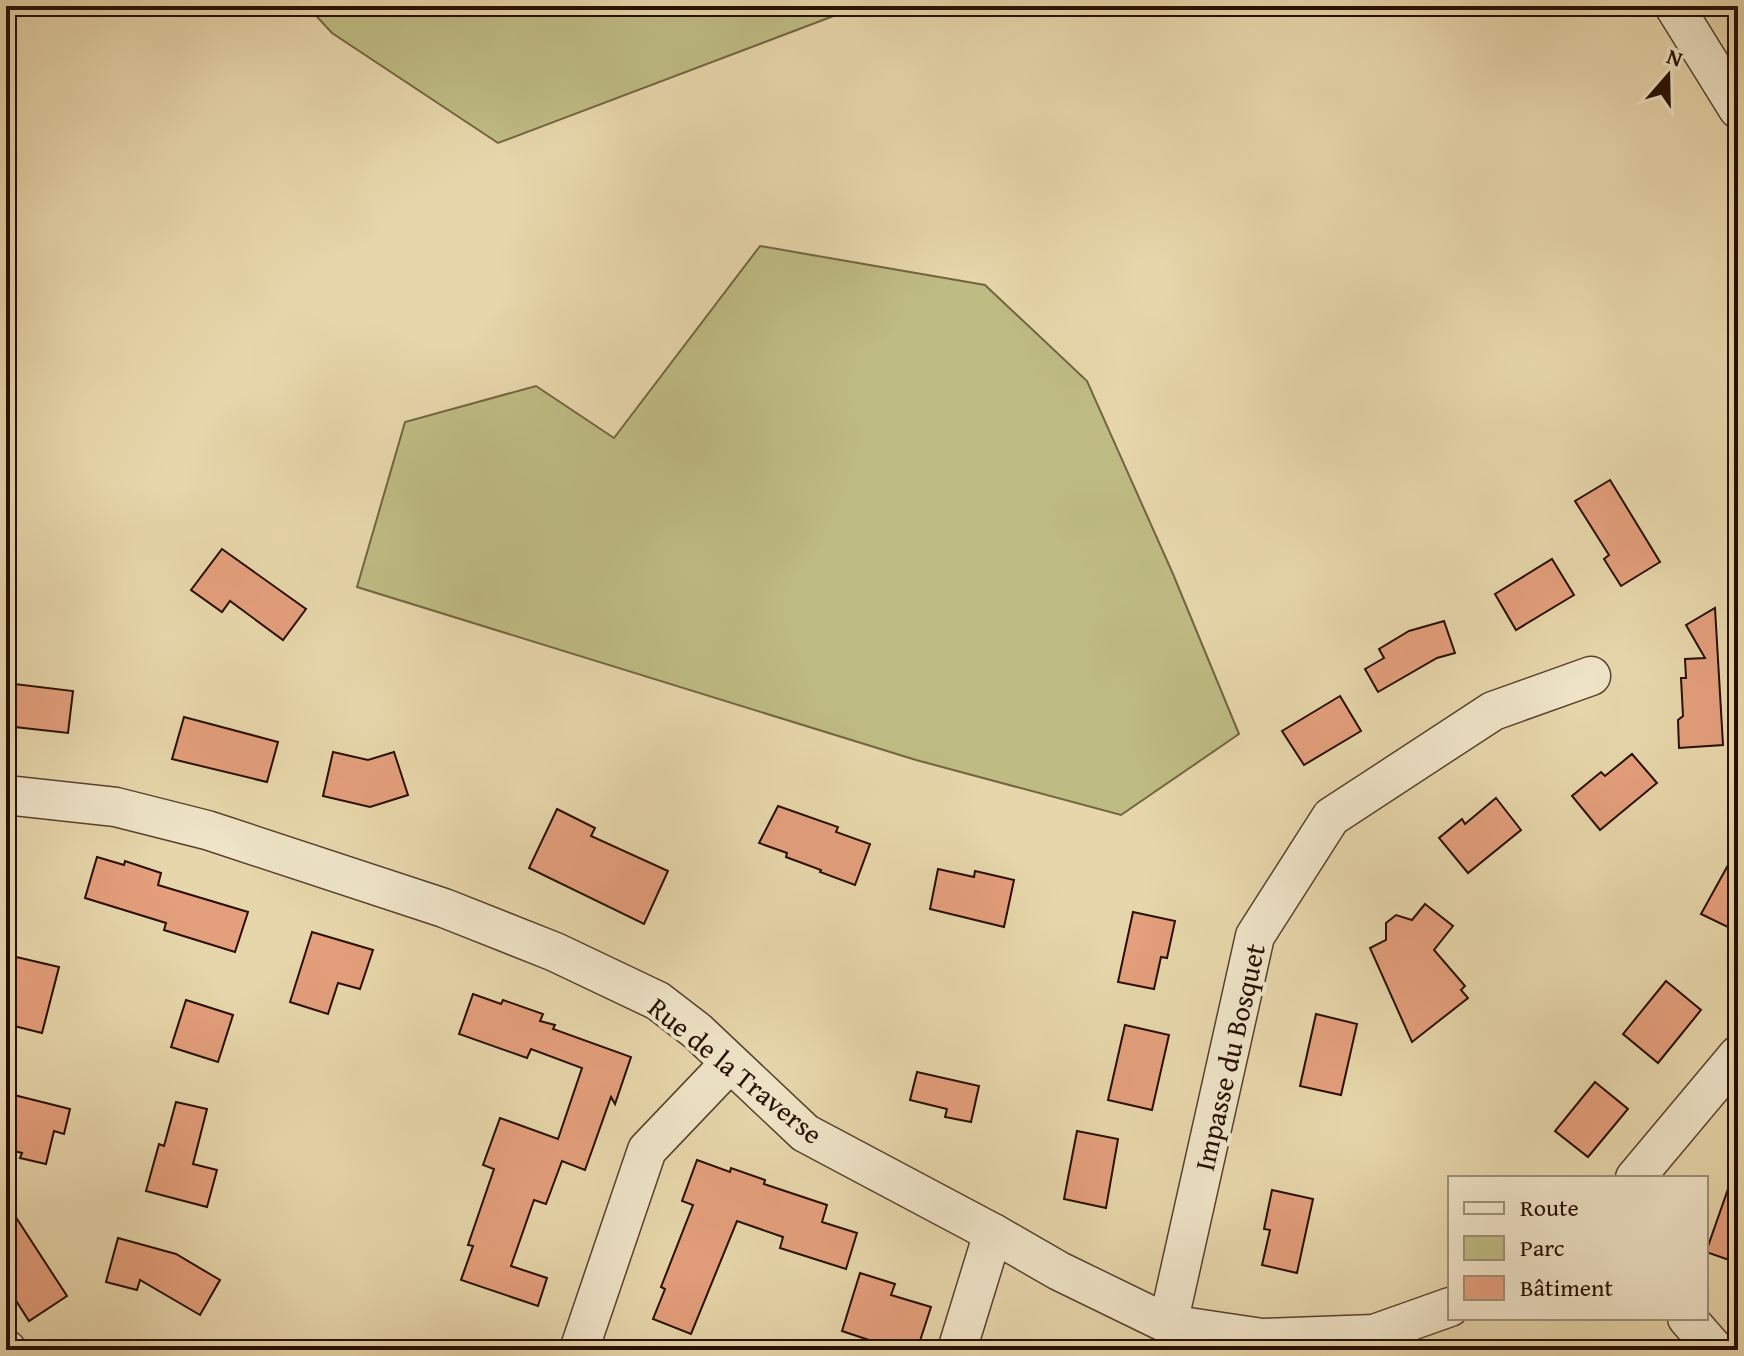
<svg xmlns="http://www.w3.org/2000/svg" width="1744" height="1356" viewBox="0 0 1744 1356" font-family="'Gentium Book Plus',serif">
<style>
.green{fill:#bebb83;stroke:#726542;stroke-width:2}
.building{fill:#e49f7c;stroke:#270f02;stroke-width:2}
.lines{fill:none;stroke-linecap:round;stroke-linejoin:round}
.minor-casing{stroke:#57412c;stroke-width:41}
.minor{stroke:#efe4c8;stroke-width:38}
.labels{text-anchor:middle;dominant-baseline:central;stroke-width:8;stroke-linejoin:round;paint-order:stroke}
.street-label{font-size:28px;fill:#270f02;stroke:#efe4c8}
</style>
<rect width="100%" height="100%" fill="#e7d6ab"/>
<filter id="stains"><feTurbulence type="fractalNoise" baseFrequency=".0025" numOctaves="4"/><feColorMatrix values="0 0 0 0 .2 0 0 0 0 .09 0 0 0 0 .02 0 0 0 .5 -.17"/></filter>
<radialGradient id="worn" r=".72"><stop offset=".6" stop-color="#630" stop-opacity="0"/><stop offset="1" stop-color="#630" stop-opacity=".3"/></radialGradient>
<g class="green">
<path d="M 307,6 L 860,6 L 498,143 L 332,33 Z"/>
<path d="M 760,246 L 985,285 L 1087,381 L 1173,574 L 1239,734 L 1121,815 L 916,760 L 357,587 L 405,422 L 536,386 L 614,438 Z"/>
</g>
<g class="building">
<path d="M 1610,480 L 1660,562 L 1621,586 L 1604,559 L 1609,555 L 1575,501 Z"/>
<path d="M 222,549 L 306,609 L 283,640 L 230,601 L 222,612 L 191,590 Z"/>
<path d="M 1552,559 L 1574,595 L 1516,630 L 1495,594 Z"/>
<path d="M 1715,608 L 1723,745 L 1679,748 L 1678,720 L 1683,716 L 1681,678 L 1686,678 L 1685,659 L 1705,658 L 1686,625 Z"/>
<path d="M 1444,621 L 1455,653 L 1437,658 L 1378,692 L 1365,669 L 1384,658 L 1379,649 L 1409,631 Z"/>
<path d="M 6,683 L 73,691 L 68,733 L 6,726 Z"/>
<path d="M 1340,696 L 1361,731 L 1304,765 L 1282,731 Z"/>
<path d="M 184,717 L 278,742 L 267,782 L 172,759 Z"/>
<path d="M 333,752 L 368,760 L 394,752 L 408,795 L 370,807 L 323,796 Z"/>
<path d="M 1632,754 L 1657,783 L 1600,830 L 1572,796 L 1601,772 L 1605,776 Z"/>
<path d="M 1496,798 L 1521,830 L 1468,873 L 1439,838 L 1462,819 L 1465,824 Z"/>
<path d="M 778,806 L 838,827 L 836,832 L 870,844 L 855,885 L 820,872 L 821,870 L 786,857 L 787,853 L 759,843 Z"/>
<path d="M 557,809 L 595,828 L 591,836 L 668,871 L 644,924 L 529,868 Z"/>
<path d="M 1738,847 L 1738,932 L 1701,914 Z"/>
<path d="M 97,857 L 124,865 L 125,861 L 161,873 L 158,885 L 248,912 L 235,952 L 164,930 L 166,923 L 85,898 Z"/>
<path d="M 938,869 L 974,877 L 975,871 L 1014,880 L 1004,927 L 930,909 Z"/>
<path d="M 1425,904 L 1453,926 L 1434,950 L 1465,986 L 1461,990 L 1468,998 L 1412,1042 L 1370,948 L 1386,940 L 1386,923 L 1396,915 L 1412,920 Z"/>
<path d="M 1133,912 L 1175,921 L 1167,958 L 1161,957 L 1154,989 L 1118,982 Z"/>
<path d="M 312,932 L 373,950 L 360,989 L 338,983 L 328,1014 L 290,1002 Z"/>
<path d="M 12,956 L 59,967 L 42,1033 L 6,1024 L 6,980 Z"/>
<path d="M 1666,981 L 1701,1010 L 1658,1063 L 1623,1034 Z"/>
<path d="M 473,994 L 501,1004 L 503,1000 L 543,1014 L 540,1021 L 555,1025 L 553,1029 L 631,1057 L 615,1104 L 611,1097 L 585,1170 L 562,1161 L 546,1204 L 534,1200 L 511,1266 L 547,1278 L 538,1306 L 461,1280 L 473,1246 L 468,1245 L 494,1169 L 483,1165 L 500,1118 L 558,1139 L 582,1068 L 531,1049 L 527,1058 L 459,1034 Z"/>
<path d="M 186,1000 L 233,1015 L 218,1062 L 171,1047 Z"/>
<path d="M 1316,1014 L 1357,1024 L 1341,1095 L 1300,1086 Z"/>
<path d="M 1125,1025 L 1169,1035 L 1152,1110 L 1108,1100 Z"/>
<path d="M 917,1072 L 979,1086 L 971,1122 L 945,1117 L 947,1109 L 910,1100 Z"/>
<path d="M 1595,1082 L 1628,1109 L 1588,1157 L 1555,1131 Z"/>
<path d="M 6,1093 L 70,1109 L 64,1134 L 54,1131 L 46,1164 L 20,1158 L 22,1153 L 6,1149 Z"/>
<path d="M 176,1102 L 207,1109 L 193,1164 L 217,1170 L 207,1207 L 146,1191 L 159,1144 L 164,1146 Z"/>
<path d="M 1077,1131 L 1118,1139 L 1106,1208 L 1064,1199 Z"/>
<path d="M 697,1160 L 730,1172 L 731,1168 L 765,1180 L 764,1184 L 827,1205 L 822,1222 L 857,1233 L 846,1269 L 780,1248 L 783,1237 L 737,1221 L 691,1334 L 653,1319 L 665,1289 L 661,1287 L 693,1205 L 682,1201 Z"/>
<path d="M 1734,1172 L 1738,1173 L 1738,1263 L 1706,1252 Z"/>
<path d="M 1272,1190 L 1313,1199 L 1297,1273 L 1262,1265 L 1270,1230 L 1264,1229 Z"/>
<path d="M 6,1202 L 67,1296 L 29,1321 L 6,1285 Z"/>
<path d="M 118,1238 L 176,1254 L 220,1280 L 200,1315 L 140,1280 L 137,1290 L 106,1282 Z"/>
<path d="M 860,1273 L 895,1284 L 891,1295 L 931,1307 L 917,1350 L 899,1350 L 842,1331 Z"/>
</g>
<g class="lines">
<defs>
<g id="minor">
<path d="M 1674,6 L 1738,109"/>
<path d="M 6,795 L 116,807 L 207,830 L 444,908 L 555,952 L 658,1001 L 697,1031 L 805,1133 L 993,1233 L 1059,1271 L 1168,1324 L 1262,1338 L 1374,1334 L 1450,1307"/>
<path d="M 1635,1178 L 1738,1055"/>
<path d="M 1687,1318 L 1715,1350"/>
<path d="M 1168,1324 L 1255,936 L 1331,817 L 1493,711 L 1591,676"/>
<path d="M 6,1349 L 7,1350"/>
<path d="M 579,1350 L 647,1150 L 730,1063"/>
<path d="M 957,1350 L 993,1233"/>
</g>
</defs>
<use href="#minor" class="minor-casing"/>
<use href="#minor" class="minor"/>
</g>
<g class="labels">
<g class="street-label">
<text transform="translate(1229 1057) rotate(-77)">Impasse du Bosquet</text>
<text transform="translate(736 1070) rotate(39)">Rue de la Traverse</text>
</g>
</g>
<rect width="1744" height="1356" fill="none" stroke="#e7d6ab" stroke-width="32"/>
<rect x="8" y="8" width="1728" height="1340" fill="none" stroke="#270f02" stroke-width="4"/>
<rect x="16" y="16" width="1712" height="1324" fill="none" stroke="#270f02" stroke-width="2"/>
<rect x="1448" y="1176" width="260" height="144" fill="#efe4c8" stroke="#9f8f79" stroke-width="2"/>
<rect x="1464" y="1202" width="40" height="12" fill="#efe4c8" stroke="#9f8f79" stroke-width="2"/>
<text x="1520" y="1216" font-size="24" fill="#270f02">Route</text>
<rect x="1464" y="1236" width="40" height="24" fill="#bebb83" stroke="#9f8f79" stroke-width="2"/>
<text x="1520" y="1256" font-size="24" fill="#270f02">Parc</text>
<rect x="1464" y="1276" width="40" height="24" fill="#e49f7c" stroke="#9f8f79" stroke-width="2"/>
<text x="1520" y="1296" font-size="24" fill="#270f02">Bâtiment</text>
<g transform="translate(1668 76) rotate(20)" stroke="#efe4c8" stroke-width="6" paint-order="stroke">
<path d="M0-6L14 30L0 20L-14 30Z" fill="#270f02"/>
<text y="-12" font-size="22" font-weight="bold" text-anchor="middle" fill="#270f02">N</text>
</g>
<rect width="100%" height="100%" filter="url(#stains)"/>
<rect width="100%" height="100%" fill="url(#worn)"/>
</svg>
